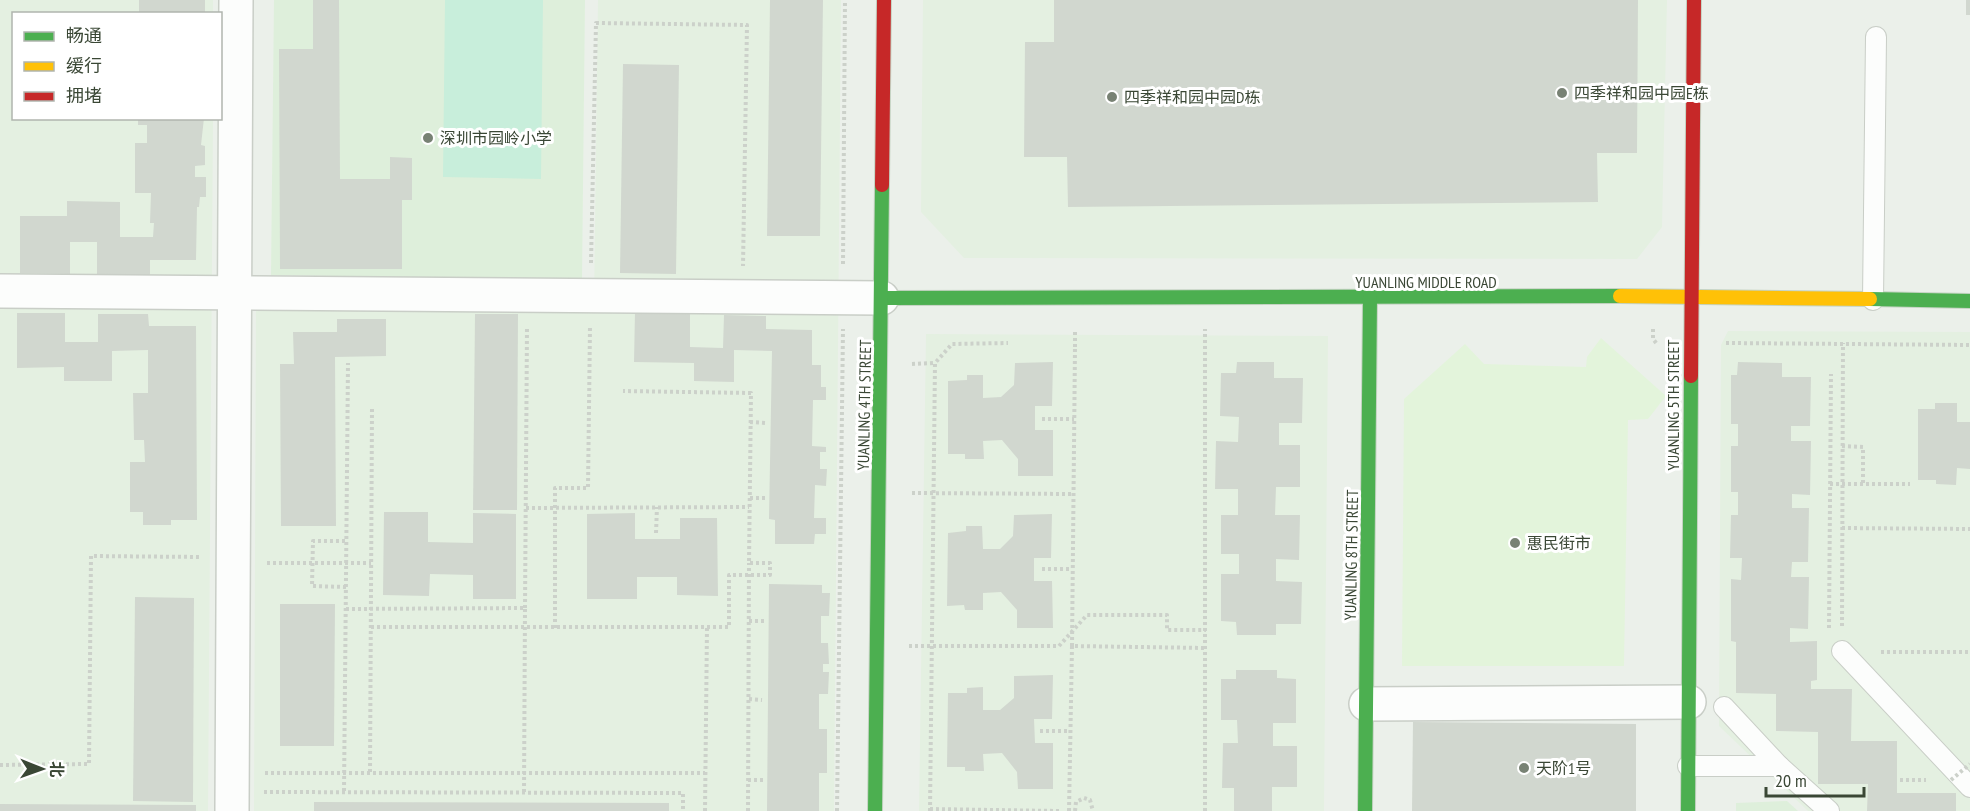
<svg xmlns="http://www.w3.org/2000/svg" width="1970" height="811" viewBox="0 0 1970 811" font-family="'PT Sans Narrow','Noto Sans SC',sans-serif">
<style>
.residential{fill:#e4f0e1}
.commercial{fill:#e3f4db}
.education{fill:#deefdb}
.green{fill:#c8eedb}
.building{fill:#d1d7cf}
.lines{fill:none;stroke-linecap:round;stroke-linejoin:round}
.lane-casing{stroke:#c9cec7;stroke-width:22}
.street-casing{stroke:#c9cec7;stroke-width:36}
.fast-casing{stroke:#c5d3c3;stroke-width:16}
.slow-casing{stroke:#c5d3c3;stroke-width:16}
.jam-casing{stroke:#c5d3c3;stroke-width:16}
.path{stroke:#ccd1ca;stroke-width:4;stroke-dasharray:3 3;stroke-linecap:butt}
.lane{stroke:#fcfdfc;stroke-width:20}
.street{stroke:#fcfdfc;stroke-width:33}
.fast{stroke:#4caf50;stroke-width:14}
.slow{stroke:#ffc107;stroke-width:14}
.jam{stroke:#c62828;stroke-width:14}
.path-bridge{stroke:#ccd1ca;stroke-width:4;stroke-dasharray:3 3;stroke-linecap:butt}
.poi-dot{fill:#788274;stroke:#fff;stroke-width:2}
.labels{text-anchor:middle;dominant-baseline:central;stroke-width:6;stroke-linejoin:round;paint-order:stroke}
.poi-label{font-size:16px;fill:#3a4735;stroke:#fff;text-anchor:start}
.street-label{font-size:16px;fill:#3a4735;stroke:#fff}
</style>
<rect width="100%" height="100%" fill="#ebf0ea"/>
<g class="residential">
<path d="M 0,0 L 213,0 L 213,13 L 14,14 L 14,118 L 213,119 L 208,811 L 0,811 Z"/>
<path d="M 598,0 L 841,0 L 834,811 L 254,811 L 256,304 L 594,305 Z"/>
<path d="M 923,0 L 1667,0 L 1662,227 L 1637,259 L 964,258 L 921,212 Z"/>
<path d="M 1728,331 L 1970,332 L 1970,811 L 1808,811 L 1719,726 L 1721,345 Z"/>
<path d="M 926,334 L 1328,336 L 1324,811 L 919,811 Z"/>
</g>
<path class="commercial" d="M 1601,338 L 1666,396 L 1648,419 L 1628,420 L 1624,666 L 1402,666 L 1404,399 L 1465,344 L 1484,364 L 1586,367 L 1587,357 Z"/>
<g class="education">
<path d="M 274,0 L 585,0 L 582,280 L 271,275 Z"/>
<path d="M 1787,801 L 1798,811 L 1736,811 L 1736,803 Z"/>
</g>
<path class="green" d="M 445,0 L 543,0 L 541,179 L 443,177 Z"/>
<g class="building">
<path d="M 139,0 L 205,0 L 205,14 L 139,13 Z"/>
<path d="M 313,0 L 339,0 L 340,179 L 390,179 L 390,157 L 412,158 L 412,200 L 402,200 L 402,269 L 280,269 L 279,49 L 313,49 Z"/>
<path d="M 770,0 L 823,0 L 820,236 L 767,236 Z"/>
<path d="M 1054,0 L 1638,0 L 1637,153 L 1597,153 L 1598,202 L 1068,207 L 1067,157 L 1024,157 L 1025,42 L 1054,42 Z"/>
<rect x="1966" y="0" width="4" height="15"/>
<path d="M 623,64 L 679,65 L 676,274 L 620,273 Z"/>
<path d="M 138,118 L 204,118 L 201,145 L 205,146 L 205,165 L 195,166 L 195,177 L 206,177 L 206,197 L 200,197 L 199,207 L 197,207 L 196,260 L 150,260 L 150,276 L 97,276 L 97,242 L 70,242 L 70,274 L 20,273 L 20,216 L 67,216 L 67,201 L 120,202 L 120,237 L 153,237 L 154,223 L 150,223 L 151,193 L 135,193 L 135,143 L 147,143 L 147,125 L 138,125 Z"/>
<path d="M 635,312 L 690,313 L 690,347 L 723,348 L 724,315 L 766,316 L 766,329 L 812,330 L 812,365 L 821,365 L 821,387 L 826,387 L 826,400 L 813,400 L 812,446 L 826,447 L 826,452 L 820,452 L 820,469 L 827,469 L 826,486 L 815,485 L 814,518 L 826,518 L 826,534 L 815,534 L 814,544 L 775,544 L 775,520 L 769,519 L 772,351 L 734,350 L 734,382 L 694,381 L 694,363 L 634,362 Z"/>
<path d="M 17,313 L 65,313 L 65,342 L 98,342 L 98,314 L 148,314 L 149,326 L 196,326 L 197,520 L 171,520 L 171,525 L 143,525 L 143,512 L 130,512 L 130,462 L 145,462 L 144,440 L 134,440 L 133,393 L 148,393 L 148,350 L 112,351 L 112,381 L 64,381 L 64,367 L 17,368 Z"/>
<path d="M 475,314 L 518,314 L 517,510 L 473,510 Z"/>
<path d="M 337,319 L 386,319 L 386,356 L 335,357 L 336,526 L 281,526 L 280,364 L 294,364 L 293,332 L 337,332 Z"/>
<path d="M 1053,362 L 1052,406 L 1035,406 L 1035,430 L 1053,430 L 1053,476 L 1018,476 L 1018,459 L 1002,440 L 983,441 L 984,459 L 965,459 L 965,454 L 948,454 L 948,381 L 967,380 L 967,375 L 983,375 L 983,398 L 1001,397 L 1014,385 L 1015,363 Z"/>
<path d="M 1237,362 L 1274,362 L 1274,378 L 1303,378 L 1302,423 L 1279,423 L 1279,445 L 1300,445 L 1300,487 L 1276,487 L 1275,515 L 1300,515 L 1299,560 L 1276,559 L 1276,581 L 1302,582 L 1301,624 L 1276,624 L 1276,635 L 1237,635 L 1236,622 L 1221,621 L 1221,574 L 1239,574 L 1239,554 L 1221,554 L 1221,515 L 1238,515 L 1238,489 L 1215,489 L 1216,441 L 1238,442 L 1239,417 L 1220,416 L 1221,373 L 1236,373 Z"/>
<path d="M 1738,362 L 1782,363 L 1782,377 L 1811,377 L 1810,426 L 1791,426 L 1791,441 L 1811,441 L 1810,495 L 1792,494 L 1792,508 L 1809,508 L 1808,562 L 1792,562 L 1791,577 L 1809,577 L 1808,629 L 1790,628 L 1790,642 L 1817,641 L 1817,680 L 1811,681 L 1811,689 L 1852,689 L 1851,741 L 1897,741 L 1897,793 L 1956,793 L 1956,811 L 1867,811 L 1868,784 L 1818,784 L 1818,732 L 1776,731 L 1776,694 L 1736,693 L 1736,642 L 1731,641 L 1731,579 L 1741,580 L 1742,558 L 1730,558 L 1731,515 L 1738,515 L 1738,492 L 1731,492 L 1731,446 L 1738,446 L 1738,424 L 1731,424 L 1731,375 L 1737,375 Z"/>
<path d="M 1935,403 L 1957,403 L 1957,422 L 1970,422 L 1970,469 L 1957,468 L 1956,485 L 1936,484 L 1936,480 L 1918,480 L 1918,409 L 1935,409 Z"/>
<path d="M 384,512 L 428,512 L 428,542 L 473,543 L 473,513 L 516,514 L 516,599 L 473,599 L 473,575 L 430,574 L 429,596 L 383,595 Z"/>
<path d="M 635,513 L 635,539 L 680,539 L 680,518 L 717,518 L 718,596 L 677,595 L 677,577 L 637,577 L 637,599 L 587,599 L 587,514 Z"/>
<path d="M 1052,514 L 1051,558 L 1034,558 L 1034,581 L 1052,581 L 1053,628 L 1017,628 L 1017,610 L 1001,592 L 983,593 L 983,610 L 965,610 L 964,605 L 947,606 L 948,533 L 966,531 L 966,526 L 982,526 L 983,549 L 1000,549 L 1013,536 L 1014,515 Z"/>
<path d="M 769,584 L 822,585 L 822,593 L 830,593 L 829,616 L 821,616 L 821,643 L 828,643 L 829,664 L 823,664 L 823,672 L 829,672 L 828,694 L 819,694 L 819,729 L 827,729 L 827,773 L 819,773 L 819,811 L 767,811 Z"/>
<path d="M 135,597 L 194,598 L 193,802 L 133,801 Z"/>
<path d="M 280,604 L 335,604 L 334,746 L 280,746 Z"/>
<path d="M 1236,670 L 1277,670 L 1277,678 L 1296,679 L 1296,723 L 1273,723 L 1273,746 L 1297,746 L 1297,787 L 1272,787 L 1272,811 L 1234,811 L 1234,788 L 1222,788 L 1223,743 L 1238,743 L 1237,720 L 1221,720 L 1221,679 L 1236,679 Z"/>
<path d="M 1053,675 L 1052,719 L 1034,719 L 1035,743 L 1053,743 L 1053,789 L 1018,789 L 1017,772 L 1002,753 L 983,754 L 984,771 L 965,771 L 965,767 L 947,767 L 948,693 L 967,693 L 967,688 L 983,687 L 983,710 L 1000,710 L 1014,698 L 1014,676 Z"/>
<path d="M 1413,722 L 1636,724 L 1636,811 L 1412,811 Z"/>
<path d="M 314,802 L 669,803 L 669,811 L 314,811 Z"/>
<path d="M 0,804 L 196,805 L 196,811 L 0,811 Z"/>
</g>
<g class="lines">
<defs>
<g id="lane">
<path d="M 1873,300 L 1876,37"/>
<path d="M 1842,651 L 1970,787"/>
<path d="M 1724,707 L 1779,766 L 1829,811"/>
<path d="M 1688,766 L 1779,766"/>
</g>
<g id="street">
<path d="M 0,291 L 882,298"/>
<path d="M 1366,704 L 1689,702"/>
<path d="M 232,811 L 236,0"/>
</g>
<g id="fast">
<path d="M 882,298 L 1620,296"/>
<path d="M 1870,299 L 1970,301"/>
<path d="M 875,811 L 882,185"/>
<path d="M 1365,811 L 1370,298"/>
<path d="M 1688,811 L 1691,376"/>
</g>
<path id="slow" d="M 1620,296 L 1870,299"/>
<g id="jam">
<path d="M 882,185 L 884,0"/>
<path d="M 1691,376 L 1694,0"/>
</g>
</defs>
<use href="#lane" class="lane-casing"/>
<use href="#street" class="street-casing"/>
<use href="#fast" class="fast-casing"/>
<use href="#slow" class="slow-casing"/>
<use href="#jam" class="jam-casing"/>
<g class="path">
<path d="M 591,263 L 596,23 L 747,25 L 743,266"/>
<path d="M 843,264 L 845,0"/>
<path d="M 1653,329 L 1653,339 L 1657,344"/>
<path d="M 1726,343 L 1970,345"/>
<path d="M 1075,347 L 1075,329"/>
<path d="M 912,364 L 935,363"/>
<path d="M 1042,419 L 1074,419"/>
<path d="M 750,422 L 767,423"/>
<path d="M 1842,446 L 1863,447 L 1863,484"/>
<path d="M 912,493 L 1073,494"/>
<path d="M 750,498 L 766,498"/>
<path d="M 1842,528 L 1970,529"/>
<path d="M 656,533 L 657,507"/>
<path d="M 267,563 L 371,563"/>
<path d="M 1042,569 L 1072,569"/>
<path d="M 346,587 L 312,586 L 313,541 L 347,541"/>
<path d="M 525,608 L 527,328"/>
<path d="M 749,621 L 765,621"/>
<path d="M 1842,626 L 1843,343"/>
<path d="M 371,627 L 729,627 L 729,575 L 770,575 L 770,563 L 749,563 L 751,393 L 623,391"/>
<path d="M 555,628 L 555,488 L 588,488 L 590,327"/>
<path d="M 1829,628 L 1831,374"/>
<path d="M 909,646 L 1059,646 L 1087,615 L 1167,615 L 1167,630 L 1206,630"/>
<path d="M 1881,652 L 1970,652"/>
<path d="M 749,699 L 762,700"/>
<path d="M 1040,731 L 1070,731"/>
<path d="M 0,765 L 89,764 L 91,556 L 201,557"/>
<path d="M 370,772 L 372,409"/>
<path d="M 265,773 L 705,773"/>
<path d="M 748,780 L 763,780"/>
<path d="M 1900,780 L 1926,780"/>
<path d="M 264,792 L 683,793 L 683,811"/>
<path d="M 930,809 L 1059,811"/>
<path d="M 705,811 L 707,627"/>
<path d="M 837,811 L 843,329"/>
<path d="M 930,811 L 935,363 L 952,344 L 1008,343"/>
<path d="M 1069,811 L 1072,646 L 1206,648"/>
<path d="M 1075,811 L 1076,802 L 1084,798 L 1090,800 L 1093,811"/>
<path d="M 1205,811 L 1205,329"/>
</g>
<use href="#lane" class="lane"/>
<use href="#street" class="street"/>
<use href="#fast" class="fast"/>
<use href="#slow" class="slow"/>
<use href="#jam" class="jam"/>
<g class="path-bridge">
<path d="M 1830,484 L 1910,484"/>
<path d="M 526,508 L 749,507"/>
<path d="M 346,609 L 525,608 L 524,792"/>
<path d="M 1072,646 L 1075,347"/>
<path d="M 1951,780 L 1970,764"/>
<path d="M 344,791 L 348,363"/>
<path d="M 748,811 L 749,563"/>
</g>
</g>
<g class="poi-dot">
<circle cx="1562" cy="93" r="6"/>
<circle cx="1112" cy="97" r="6"/>
<circle cx="428" cy="138" r="6"/>
<circle cx="1515" cy="543" r="6"/>
<circle cx="1524" cy="768" r="6"/>
</g>
<g class="labels">
<g class="poi-label">
<text x="1574" y="93">四季祥和园中园E栋</text>
<text x="1124" y="97">四季祥和园中园D栋</text>
<text x="440" y="138">深圳市园岭小学</text>
<text x="1527" y="543">惠民街市</text>
<text x="1536" y="768">天阶1号</text>
</g>
<g class="street-label">
<text x="1426" y="282">YUANLING MIDDLE ROAD</text>
<text transform="translate(864 405) rotate(-89)">YUANLING 4TH STREET</text>
<text transform="translate(1673 405) rotate(-90)">YUANLING 5TH STREET</text>
<text transform="translate(1351 555) rotate(-89)">YUANLING 8TH STREET</text>
</g>
</g>
<rect x="12" y="12" width="210" height="108" fill="#ffffff" stroke="#b0b5ae" stroke-width="1.5"/>
<rect x="24" y="32" width="30" height="9" fill="#4caf50" stroke="#b0b5ae" stroke-width="1.5"/>
<text x="66" y="42" font-size="18" fill="#3a4735">畅通</text>
<rect x="24" y="62" width="30" height="9" fill="#ffc107" stroke="#b0b5ae" stroke-width="1.5"/>
<text x="66" y="72" font-size="18" fill="#3a4735">缓行</text>
<rect x="24" y="92" width="30" height="9" fill="#c62828" stroke="#b0b5ae" stroke-width="1.5"/>
<text x="66" y="102" font-size="18" fill="#3a4735">拥堵</text>
<g transform="translate(42 769) rotate(91)" stroke="#ffffff" stroke-width="4.5" paint-order="stroke">
<path d="M0-4.5L10 22L0 15L-10 22Z" fill="#3a4735"/>
<text y="-9" font-size="16" font-weight="bold" text-anchor="middle" fill="#3a4735">北</text>
</g>
<path d="M1766 787v9h98v-9" fill="none" stroke="#3a4735" stroke-width="3"/>
<text x="1775" y="787" font-size="18" fill="#3a4735" stroke="#ffffff" stroke-width="4.5" paint-order="stroke">20 m</text>
</svg>
